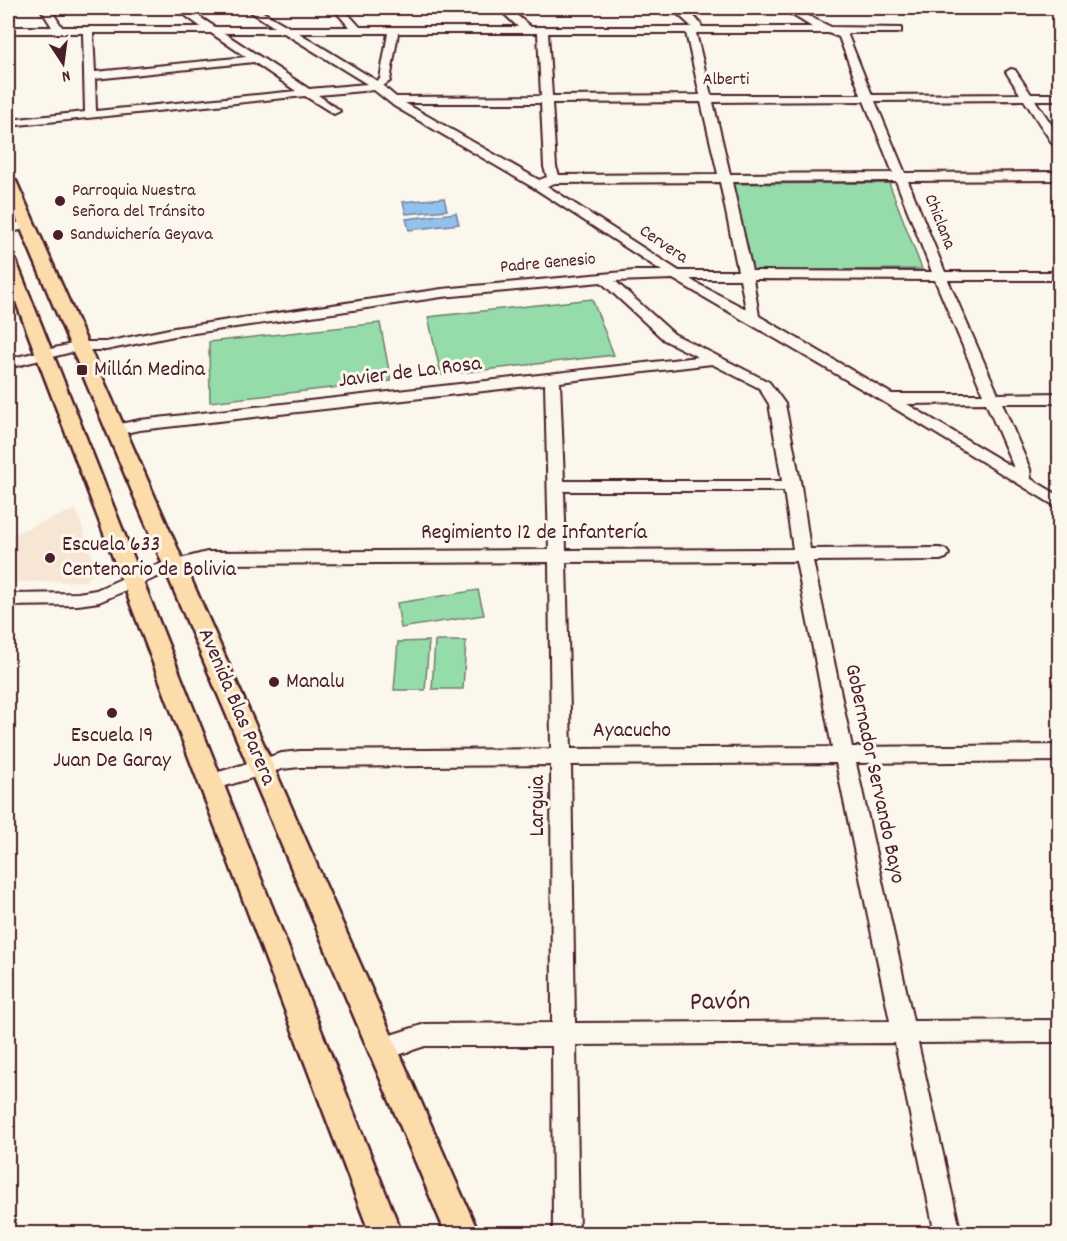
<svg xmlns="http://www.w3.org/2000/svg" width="1067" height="1241" viewBox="0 0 1067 1241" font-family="Dekko,sans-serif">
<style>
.built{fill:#f7e6d4}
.green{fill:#95dcaa;stroke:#707e6a;stroke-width:1.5}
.water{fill:#91c1ec;stroke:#75809f;stroke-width:1.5}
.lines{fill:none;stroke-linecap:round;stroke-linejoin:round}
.minor-casing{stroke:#4a1f2b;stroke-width:4}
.major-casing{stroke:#4a1f2b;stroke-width:5}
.minor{fill:#fbf7ec;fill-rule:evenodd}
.major{fill:#fcdcab;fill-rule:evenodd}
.poi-dot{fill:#4a1f2b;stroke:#fbf7ec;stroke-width:2}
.labels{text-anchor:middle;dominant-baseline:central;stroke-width:6;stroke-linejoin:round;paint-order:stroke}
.far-street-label{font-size:18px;fill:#4a1f2b;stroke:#fbf7ec}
.far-poi-label{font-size:18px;fill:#4a1f2b;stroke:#fbf7ec;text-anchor:start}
.poi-label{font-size:22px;fill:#4a1f2b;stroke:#fbf7ec;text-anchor:start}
.street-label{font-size:22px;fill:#4a1f2b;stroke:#fbf7ec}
.near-street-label{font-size:27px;fill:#4a1f2b;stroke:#fbf7ec}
</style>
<rect width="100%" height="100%" fill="#fbf7ec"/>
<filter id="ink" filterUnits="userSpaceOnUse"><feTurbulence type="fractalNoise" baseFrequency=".0167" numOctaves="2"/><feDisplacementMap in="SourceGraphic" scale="12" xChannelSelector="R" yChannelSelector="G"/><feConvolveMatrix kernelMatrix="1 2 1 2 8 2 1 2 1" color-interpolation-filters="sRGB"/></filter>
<g filter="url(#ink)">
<path class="built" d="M 76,509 L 97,571 L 85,581 L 8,582 L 8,536 Z"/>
<g class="green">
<path d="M 889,183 L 922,269 L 752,271 L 732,184 Z"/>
<path d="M 592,299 L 614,355 L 441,375 L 428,317 Z"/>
<path d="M 380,323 L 391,381 L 210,402 L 209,342 Z"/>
<path d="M 478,590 L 484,615 L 401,628 L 397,603 Z"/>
<path d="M 429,641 L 425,690 L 394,690 L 398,642 Z"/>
<path d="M 435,641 L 466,641 L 463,689 L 432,689 Z"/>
</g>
<g class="water">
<path d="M 444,198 L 447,210 L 406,214 L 403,202 Z"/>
<path d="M 456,213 L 459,224 L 409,230 L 406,219 Z"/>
</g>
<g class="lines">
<defs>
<g id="minor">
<path d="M 40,8 L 50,8 L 62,27 L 201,27 L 175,8 L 186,8 L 215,27 L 274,27 L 245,8 L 256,8 L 289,27 L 349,27 L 333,8 L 343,8 L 360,27 L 518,27 L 498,8 L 508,8 L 531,27 L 692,27 L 671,8 C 685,8 696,15 702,27 L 812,27 L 781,8 L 792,8 L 831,27 L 901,28 L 901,32 L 897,33 L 847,33 L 872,95 L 1020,94 L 1006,72 L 1011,69 L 1015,70 L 1031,94 L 1060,94 L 1060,100 L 1035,100 L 1060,137 L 1060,150 L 1056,149 L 1024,100 L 875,101 L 905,173 L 1060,172 L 1060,180 L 908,181 L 945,272 L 1060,272 L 1060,280 L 948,280 L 998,394 L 1060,393 L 1060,403 L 1002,403 L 1030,469 L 1031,479 L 1060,496 L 1060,509 L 884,402 L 673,279 L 615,281 L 674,334 L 769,382 L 785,404 L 801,486 L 810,549 L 940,548 L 946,550 L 949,554 L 946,558 L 940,560 L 813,561 L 852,747 L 1060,745 L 1060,761 L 856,763 L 913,1021 L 1060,1020 L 1060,1042 L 918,1043 L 961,1234 L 935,1234 L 895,1043 L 576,1045 L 579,1234 L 553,1234 L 552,1046 L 425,1046 L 383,1060 L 375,1056 L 371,1048 L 375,1040 L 425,1024 L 552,1023 L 551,765 L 300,767 L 282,769 L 209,791 L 202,789 L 199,783 L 202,777 L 282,753 L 300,751 L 551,749 L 549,562 L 207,564 L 157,577 L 99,602 L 78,605 L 8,606 L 8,594 L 78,593 L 96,590 L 146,568 L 207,552 L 549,550 L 545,384 L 140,430 L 114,435 L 109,434 L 106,430 L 109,426 L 140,420 L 698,357 L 664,340 L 601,282 L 442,297 L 174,336 L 106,350 L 80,350 L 8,368 L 8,359 L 80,342 L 106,342 L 174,328 L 442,289 L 634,271 L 662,271 L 534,188 L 394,106 L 374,90 L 318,95 L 338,109 L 340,111 L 334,114 L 305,96 L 8,126 L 8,120 L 85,112 L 83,33 L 8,33 L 8,27 L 52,27 ZM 93,33 L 211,33 L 246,57 L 95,72 ZM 224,33 L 284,33 L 367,84 L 309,89 ZM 299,33 L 388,33 L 380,79 L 377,81 ZM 398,33 L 538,33 L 541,96 L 396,97 L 383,86 L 390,81 ZM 548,33 L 686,33 L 700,95 L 552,96 ZM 696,33 L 828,33 L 839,37 L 861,95 L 711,95 ZM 254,62 L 296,91 L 96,111 L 95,79 ZM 864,101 L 893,173 L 730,174 L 713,102 ZM 701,102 L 718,174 L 559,175 L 556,167 L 552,103 ZM 405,103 L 541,103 L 544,167 L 547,177 L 539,180 ZM 896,181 L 932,272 L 752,271 L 732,182 ZM 720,182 L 738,271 L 679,271 L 547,186 L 555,183 ZM 690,279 L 740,279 L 746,309 L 696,283 ZM 753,279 L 935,280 L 983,394 L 892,394 L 759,316 ZM 712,364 L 759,388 L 769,404 L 782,481 L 564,481 L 560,382 ZM 986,403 L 1014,468 L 907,404 ZM 564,491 L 784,491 L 793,549 L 566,550 ZM 796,561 L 832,747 L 571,749 L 566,562 ZM 836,763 L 890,1021 L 575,1023 L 571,765 Z"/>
<path d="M 28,220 L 34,224 L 33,227 L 8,233 L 8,225 Z"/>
</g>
<g id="major">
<path d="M 8,176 L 16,181 L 479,1234 L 446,1234 L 8,198 Z"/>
<path d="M 8,256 L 16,261 L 402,1234 L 370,1234 L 8,281 Z"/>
</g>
</defs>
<use href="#minor" class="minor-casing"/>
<use href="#major" class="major-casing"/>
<use href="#minor" class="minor"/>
<use href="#major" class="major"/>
</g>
</g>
<g class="poi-dot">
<circle cx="60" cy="201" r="6"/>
<circle cx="58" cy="235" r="6"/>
<rect x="76" y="364" width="12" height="12" rx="3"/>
<circle cx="50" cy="558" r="6"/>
<circle cx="274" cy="682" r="6"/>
<circle cx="112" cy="713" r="6"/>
</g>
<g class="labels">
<g class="far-street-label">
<text x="726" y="80">Alberti</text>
<text transform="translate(939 222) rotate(68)">Chiclana</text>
<text transform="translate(663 245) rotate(34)">Cervera</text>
<text transform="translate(548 264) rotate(-5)">Padre Genesio</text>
</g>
<g class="far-poi-label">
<text x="72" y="191">Parroquia Nuestra<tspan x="72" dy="21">Señora del Tránsito</tspan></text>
<text x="70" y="235">Sandwichería Geyava</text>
</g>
<g class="poi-label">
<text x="94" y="370">Millán Medina</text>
<text x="62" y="545">Escuela 633<tspan x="62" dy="25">Centenario de Bolivia</tspan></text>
<text x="286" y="682">Manalu</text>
<text x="112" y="736" text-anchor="middle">Escuela 19<tspan x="112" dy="25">Juan De Garay</tspan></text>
</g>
<g class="street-label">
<text transform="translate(410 373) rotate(-7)">Javier de La Rosa</text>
<text x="534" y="533">Regimiento 12 de Infantería</text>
<text transform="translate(236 707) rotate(67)">Avenida Blas Parera</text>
<text x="632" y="731">Ayacucho</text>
<text transform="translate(874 774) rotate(78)">Gobernador Servando Bayo</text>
<text transform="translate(538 806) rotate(-90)">Larguia</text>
</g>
<g class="near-street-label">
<text transform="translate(720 1003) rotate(-1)">Pavón</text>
</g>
</g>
<rect width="1067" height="1241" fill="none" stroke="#fbf7ec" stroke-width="30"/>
<rect x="15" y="15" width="1037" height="1211" fill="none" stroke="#4a1f2b" stroke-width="2" filter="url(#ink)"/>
<g transform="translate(63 63) rotate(167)" stroke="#fbf7ec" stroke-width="4.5" paint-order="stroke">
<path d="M0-4.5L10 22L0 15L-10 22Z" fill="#4a1f2b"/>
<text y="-9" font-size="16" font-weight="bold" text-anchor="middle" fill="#4a1f2b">N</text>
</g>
</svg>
